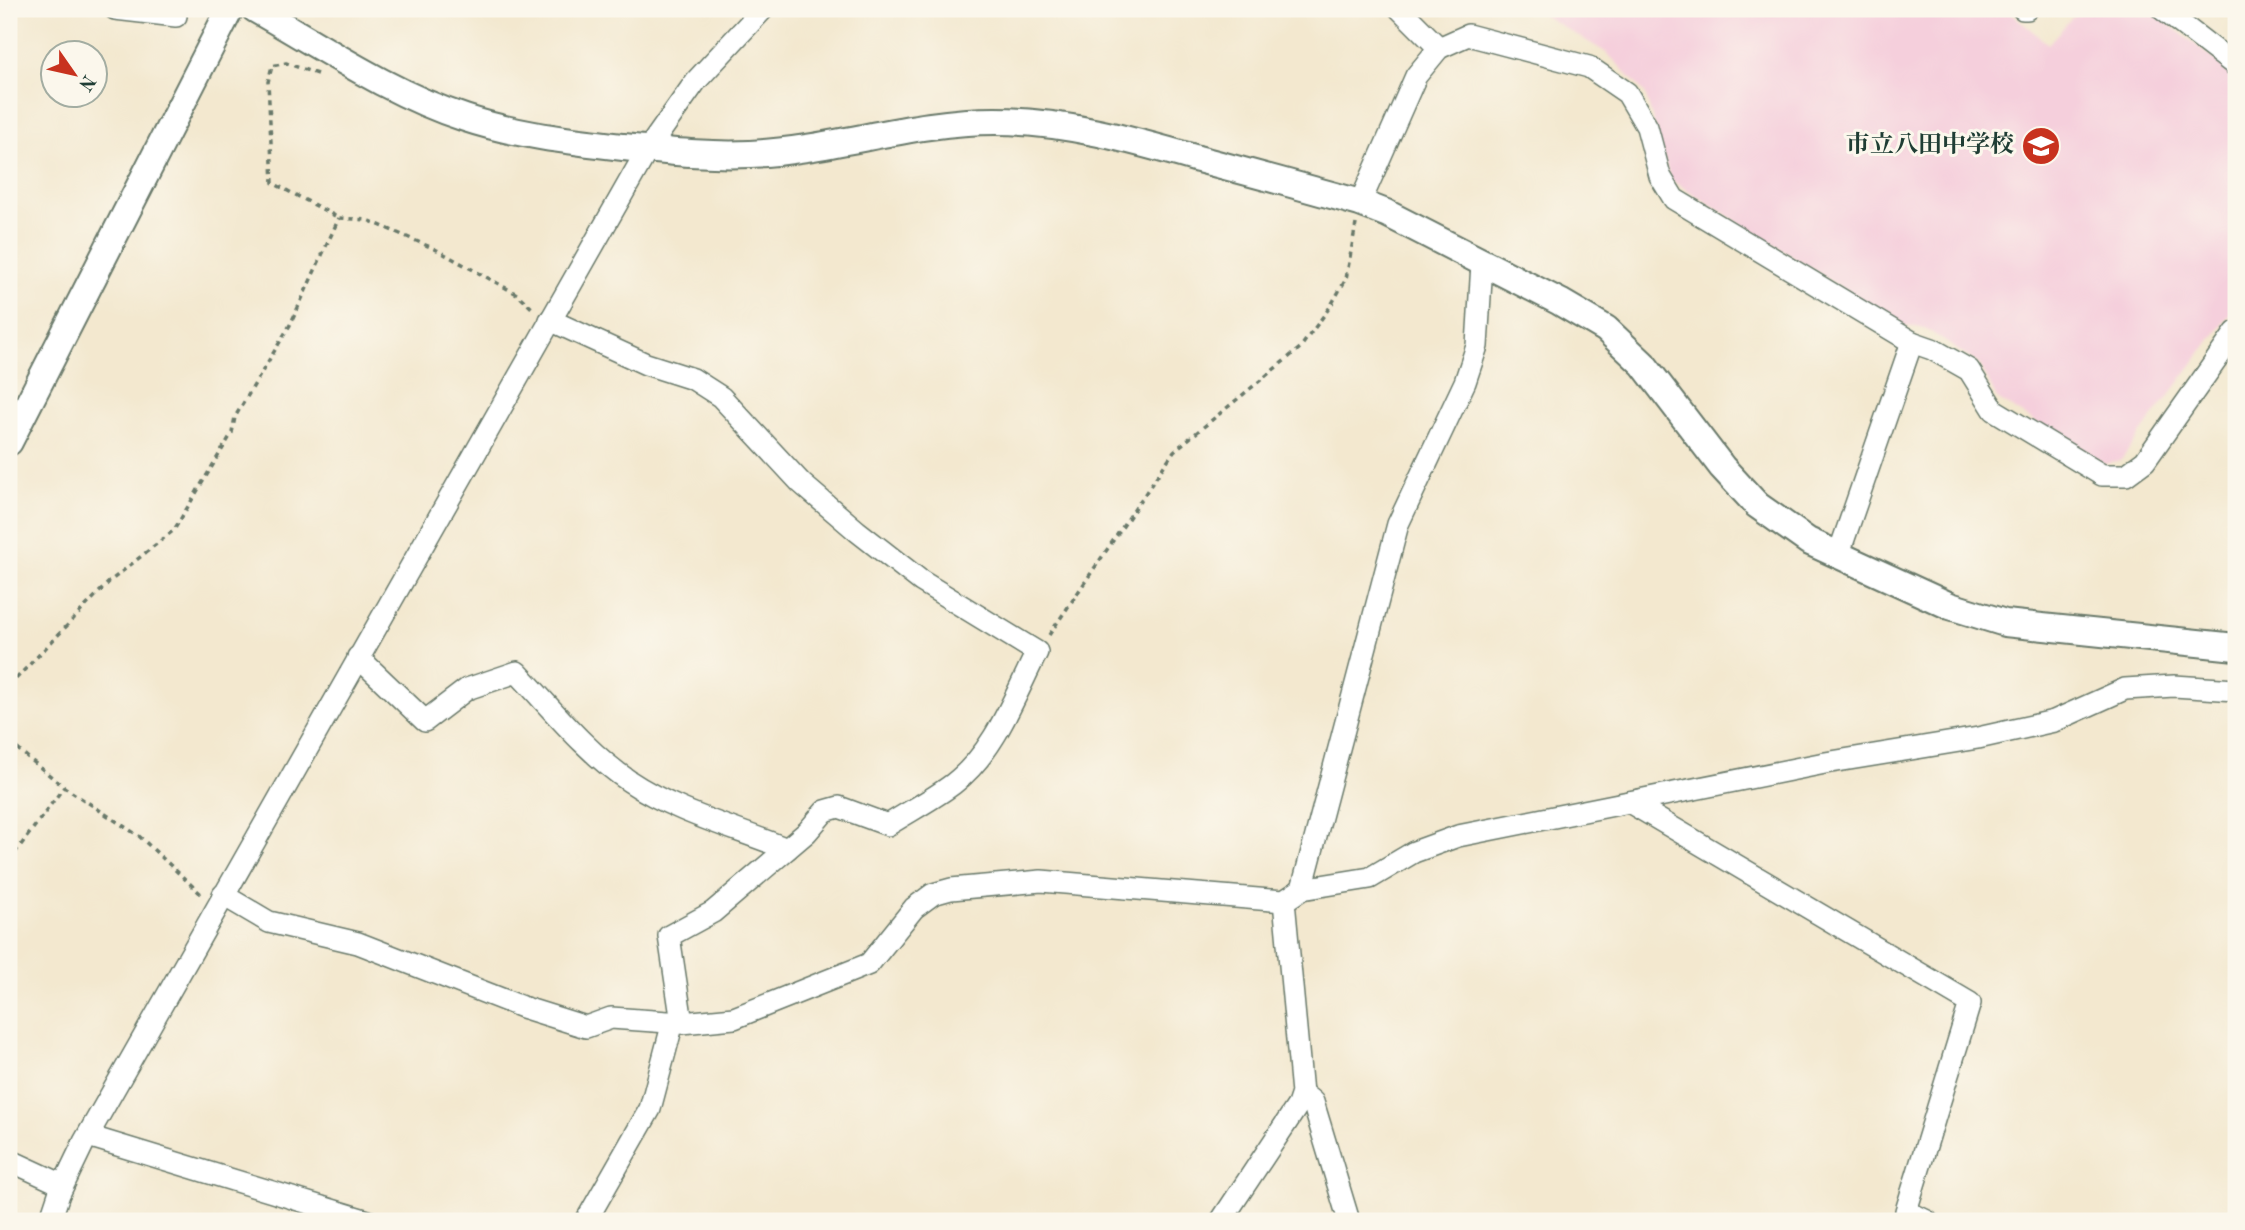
<svg xmlns="http://www.w3.org/2000/svg" width="2245" height="1230" viewBox="0 0 2245 1230" font-family="'Old Standard TT','Noto Serif JP',serif">
<style>
.built{fill:#f5cfdc}
.lines{fill:none;stroke-linecap:round;stroke-linejoin:round}
.minor-casing{stroke:#69796a;stroke-width:24}
.tertiary-casing{stroke:#69796a;stroke-width:30}
.path{stroke:#69796a;stroke-width:3.5;stroke-dasharray:5 5;stroke-linecap:butt}
.minor{stroke:#fff;stroke-width:21}
.tertiary{stroke:#fff;stroke-width:26}
.labels{text-anchor:middle;dominant-baseline:central;stroke-width:6;stroke-linejoin:round;paint-order:stroke}
.poi-label{font-size:24px;font-weight:bold;fill:#1f3d34;stroke:#fbf7ec;text-anchor:end}
</style>
<rect width="100%" height="100%" fill="#fbf7ec"/>
<filter id="ink" filterUnits="userSpaceOnUse"><feTurbulence type="fractalNoise" baseFrequency=".0143" numOctaves="2"/><feDisplacementMap in="SourceGraphic" scale="14" xChannelSelector="R" yChannelSelector="G"/><feConvolveMatrix kernelMatrix="1 2 1 2 8 2 1 2 1" color-interpolation-filters="sRGB"/></filter>
<filter id="wash" filterUnits="userSpaceOnUse"><feTurbulence type="fractalNoise" baseFrequency=".00686" numOctaves="4" result="noise"/><feDisplacementMap in="SourceGraphic" scale="28" xChannelSelector="R" yChannelSelector="G"/><feGaussianBlur stdDeviation="1.57" result="paint"/><feColorMatrix in="noise" values="0 0 0 0 0 0 0 0 0 0 0 0 0 0 0 0 0 1.4 0 .05"/><feComposite in="paint" operator="in"/></filter>
<g filter="url(#wash)">
<rect width="100%" height="100%" fill="#f3e8cf"/>
<path class="built" d="M 1533,9 L 2006,9 L 2048,44 L 2080,9 L 2149,9 L 2236,76 L 2236,306 L 2121,460 L 2105,464 L 1997,399 L 1980,365 L 1925,328 L 1902,326 L 1670,179 L 1645,93 L 1607,53 Z"/>
</g>
<g filter="url(#ink)">
<g class="lines">
<defs>
<g id="minor">
<path d="M 115,9 L 176,16"/>
<path d="M 1400,9 L 1439,48"/>
<path d="M 2023,9 L 2027,9"/>
<path d="M 2162,9 L 2236,66"/>
<path d="M 1360,203 L 1416,76 L 1439,48 L 1468,35 L 1589,67 L 1627,93 L 1647,127 L 1660,176 L 1674,199 L 1912,342 L 1932,349 L 1969,370 L 1994,410 L 2102,475 L 2126,475 L 2145,461 L 2236,332"/>
<path d="M 550,320 L 646,364 L 693,379 L 721,397 L 801,483 L 857,531 L 921,581 L 1037,652 C 1014,697 995,752 953,784 C 933,799 910,811 888,825 L 839,807 L 825,811 L 807,832 L 713,912 L 669,936 L 682,1023"/>
<path d="M 1838,556 L 1912,342"/>
<path d="M 358,657 L 425,721 L 467,689 L 517,672 C 552,709 586,752 629,781 C 675,812 735,828 787,849"/>
<path d="M 1629,802 L 1970,1003 L 1906,1211 L 1927,1221"/>
<path d="M 1302,889 L 1398,524 L 1465,382 L 1477,346 L 1482,263"/>
<path d="M 223,895 L 269,922 L 358,943 L 522,1007 L 586,1027 L 611,1018 L 682,1023 L 734,1018 L 869,964 L 914,908 L 933,894 L 951,889 L 1041,881 L 1284,901 L 1302,889 L 1370,878 L 1414,852 L 1458,836 L 1825,763 L 1978,738 L 2054,721 L 2125,689 L 2174,686 L 2236,690"/>
<path d="M 1302,1093 L 1313,1102 L 1349,1221"/>
<path d="M 88,1136 L 368,1221"/>
<path d="M 9,1160 L 63,1185"/>
<path d="M 50,1221 L 59,1194 L 84,1142 L 648,149 L 696,81 L 763,9"/>
<path d="M 586,1221 L 650,1109 L 673,1022"/>
<path d="M 1221,1221 L 1298,1105 L 1302,1093 L 1284,901"/>
</g>
<g id="tertiary">
<path d="M 255,9 C 322,47 391,94 465,118 C 516,135 570,141 623,147 C 666,151 707,156 750,154 C 833,150 912,121 995,121 C 1065,121 1132,140 1198,159 C 1252,173 1306,188 1360,203 L 1386,213 L 1560,302 L 1606,329 L 1643,364 L 1722,467 L 1757,505 L 1808,541 L 1950,606 L 2005,623 L 2236,647"/>
<path d="M 9,442 L 230,9"/>
</g>
</defs>
<use href="#minor" class="minor-casing"/>
<use href="#tertiary" class="tertiary-casing"/>
<g class="path">
<path d="M 317,74 L 286,63 L 272,66 L 268,82 L 273,183 L 339,218 L 368,220 L 437,250 L 517,294 L 534,310"/>
<path d="M 1049,635 L 1174,451 L 1300,348 L 1330,307 L 1346,279 L 1356,224"/>
<path d="M 9,686 L 109,582 L 174,530 L 232,433 L 235,417 L 290,325 L 339,218"/>
<path d="M 9,742 L 64,787 L 139,836 L 201,894"/>
<path d="M 9,861 L 64,787"/>
</g>
<use href="#minor" class="minor"/>
<use href="#tertiary" class="tertiary"/>
</g>
</g>
<defs>
<symbol id="school-disc" viewBox="-11 -11 22 22"><circle r="9.5" fill="#c8321e" stroke="#fbf7ec"/><path d="M0-5L7-2L0 1L-7-2ZM-4 1L0 2.5L4 1V4Q0 6-4 4Z" fill="#fff"/></symbol>
</defs>
<g fill-rule="evenodd">
<use href="#school-disc" x="2019" y="124" width="44" height="44"/>
</g>
<g class="labels">
<g class="poi-label">
<text x="2014" y="146">市立八田中学校</text>
</g>
</g>
<rect width="2245" height="1230" fill="none" stroke="#fbf7ec" stroke-width="35"/>
<g transform="translate(74 74) rotate(124)"><circle r="33" fill="#fbf7ec" stroke="#a3ada2" stroke-width="2"/>
<path d="M0-5L12 26L0 18L-12 26Z" fill="#c8321e"/>
<text y="-10" font-size="19" font-weight="bold" text-anchor="middle" fill="#1f3d34">N</text>
</g>
</svg>
